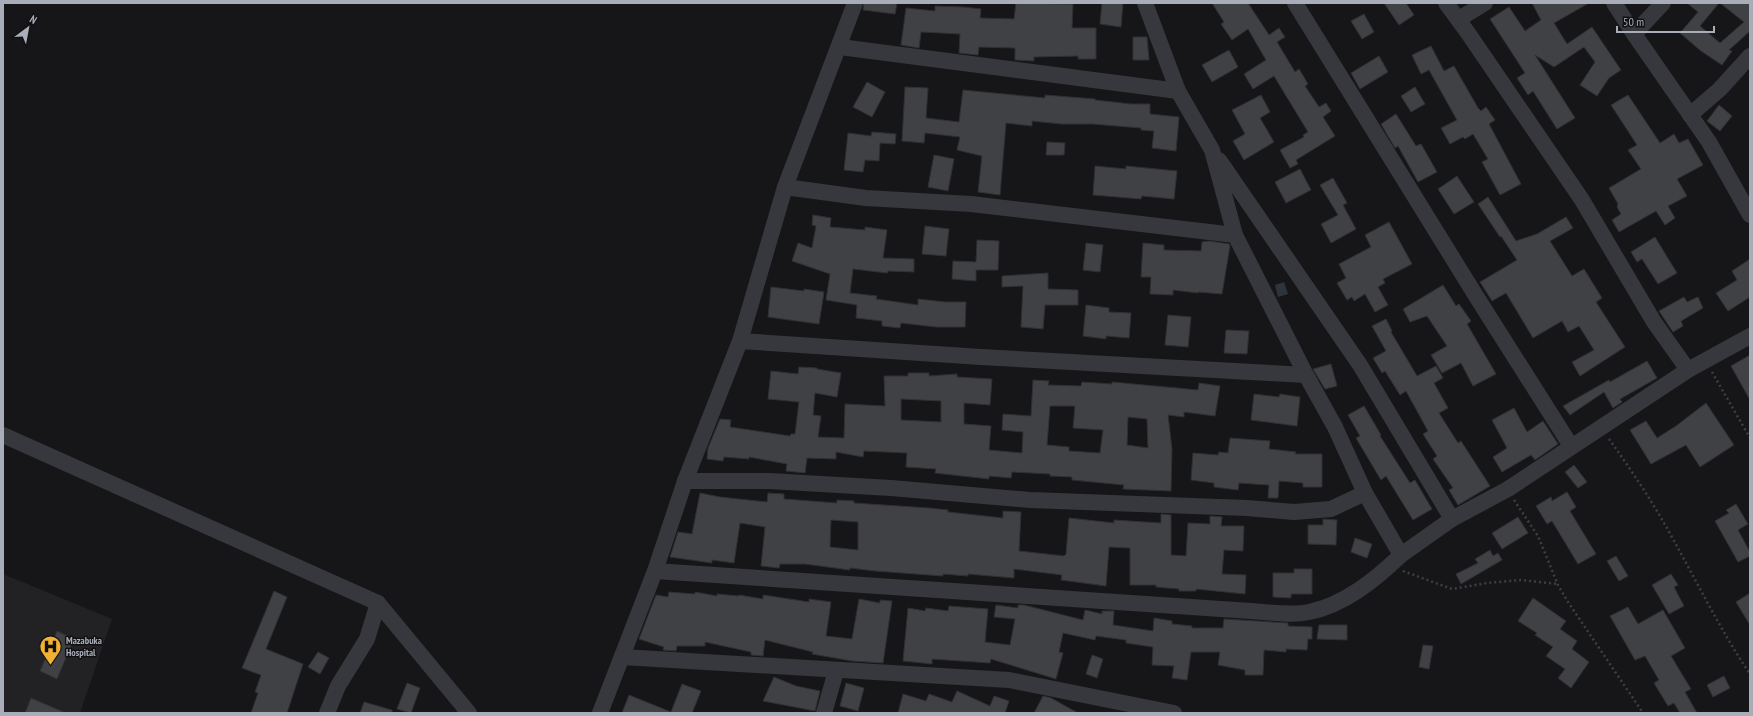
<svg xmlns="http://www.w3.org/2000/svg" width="1753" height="716" viewBox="0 0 1753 716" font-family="'PT Sans Narrow',sans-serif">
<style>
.built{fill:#222225}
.water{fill:#2c353c}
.building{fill:#404145;stroke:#303034;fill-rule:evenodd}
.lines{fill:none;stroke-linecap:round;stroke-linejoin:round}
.path{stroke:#3d3f44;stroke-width:2.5;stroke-dasharray:2 3;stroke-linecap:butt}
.minor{stroke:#37383d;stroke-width:16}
.labels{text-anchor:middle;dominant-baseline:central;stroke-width:3;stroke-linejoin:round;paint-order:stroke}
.poi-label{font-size:10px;font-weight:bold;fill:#a8adb8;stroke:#111113;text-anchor:start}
</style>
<rect width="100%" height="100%" fill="#161618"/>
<path class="built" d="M 3,574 L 112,619 L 80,713 L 3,713 Z"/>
<path class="water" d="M 1284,282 L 1288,294 L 1278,297 L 1275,285 Z"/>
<g class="building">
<path d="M 864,3 L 897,3 L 895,14 L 863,10 Z"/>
<path d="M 1016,3 L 1073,4 L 1072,28 L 1096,28 L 1096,59 L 1078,59 L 1078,56 L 1034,57 L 1034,61 L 1015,60 L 1015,48 L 979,47 L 978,55 L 959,53 L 960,34 L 921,32 L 919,48 L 901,45 L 906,8 L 935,11 L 935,6 L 963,7 L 981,9 L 980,18 L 1014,19 Z"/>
<path d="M 1102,3 L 1123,3 L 1121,27 L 1100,24 Z"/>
<path d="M 1212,3 L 1248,3 L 1269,35 L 1279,28 L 1285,37 L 1277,42 L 1295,72 L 1299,69 L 1308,84 L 1305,86 L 1319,107 L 1326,103 L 1331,111 L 1323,117 L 1335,136 L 1296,160 L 1298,164 L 1290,168 L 1280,150 L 1304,137 L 1303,135 L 1308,132 L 1274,76 L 1253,89 L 1244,74 L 1266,60 L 1248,29 L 1232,40 L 1221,24 L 1224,22 Z"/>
<path d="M 1384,3 L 1406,3 L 1414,15 L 1399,25 Z"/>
<path d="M 1532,3 L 1589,3 L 1554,23 L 1567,44 L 1592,27 L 1621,70 L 1609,78 L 1597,96 L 1580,85 L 1595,62 L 1584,47 L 1554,67 L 1535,55 L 1575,118 L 1557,129 L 1533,91 L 1528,95 L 1517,78 L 1525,73 L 1490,19 L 1509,7 L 1525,31 L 1541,20 Z"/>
<path d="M 1687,3 L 1719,3 L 1700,26 L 1720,43 L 1744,22 L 1720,3 L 1750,3 L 1750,31 L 1729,50 L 1732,51 L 1722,65 L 1701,51 L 1680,33 L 1698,12 Z"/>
<path d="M 1364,14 L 1374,32 L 1362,39 L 1351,21 Z"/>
<path d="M 1133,37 L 1147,37 L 1149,60 L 1133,60 Z"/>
<path d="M 1431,46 L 1444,71 L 1454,66 L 1478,108 L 1481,111 L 1486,107 L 1495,120 L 1489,124 L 1521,184 L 1500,195 L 1482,162 L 1488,159 L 1473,134 L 1465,139 L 1463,137 L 1450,144 L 1441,128 L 1457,120 L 1429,70 L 1421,74 L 1412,55 Z"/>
<path d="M 1229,50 L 1238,67 L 1212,82 L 1202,65 Z"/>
<path d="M 1379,56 L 1388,72 L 1360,89 L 1351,73 Z"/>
<path d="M 867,82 L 885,92 L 872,117 L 853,107 Z"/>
<path d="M 905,87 L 928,88 L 926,118 L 959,122 L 963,90 L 1045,98 L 1045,95 L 1095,99 L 1095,100 L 1131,104 L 1150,104 L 1150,114 L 1179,117 L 1176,151 L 1152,148 L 1154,131 L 1141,130 L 1141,128 L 1093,124 L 1061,124 L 1032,121 L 1032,126 L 1006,123 L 1000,195 L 978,192 L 982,156 L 957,150 L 960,137 L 925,133 L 924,143 L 902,141 Z"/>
<path d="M 1415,87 L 1425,104 L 1411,112 L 1401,96 Z"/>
<path d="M 1261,95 L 1270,112 L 1260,118 L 1274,142 L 1244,160 L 1233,141 L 1245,134 L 1232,110 Z"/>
<path d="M 1628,95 L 1660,143 L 1674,134 L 1679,143 L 1688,139 L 1703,165 L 1677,179 L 1687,196 L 1668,206 L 1675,218 L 1665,225 L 1656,211 L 1619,232 L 1612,220 L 1621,214 L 1617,207 L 1618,204 L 1609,188 L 1641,169 L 1628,150 L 1637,145 L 1611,105 Z"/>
<path d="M 1719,105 L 1732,116 L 1720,131 L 1707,121 Z"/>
<path d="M 1396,114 L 1416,146 L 1421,144 L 1437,172 L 1418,182 L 1398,146 L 1395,148 L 1381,124 Z"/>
<path d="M 872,132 L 896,134 L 895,144 L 880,143 L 879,161 L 865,160 L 863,172 L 844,170 L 848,133 L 871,136 Z"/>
<path d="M 1047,142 L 1065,143 L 1064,155 L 1046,155 Z"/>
<path d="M 934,155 L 954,159 L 948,191 L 928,187 Z"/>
<path d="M 1095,166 L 1126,169 L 1126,166 L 1177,171 L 1174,199 L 1142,196 L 1141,199 L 1093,195 Z"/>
<path d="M 1300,169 L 1311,190 L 1286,203 L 1275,182 Z"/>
<path d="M 1457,176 L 1474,202 L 1454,214 L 1438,189 Z"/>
<path d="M 1333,178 L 1347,203 L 1343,205 L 1356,229 L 1331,243 L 1321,224 L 1338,215 L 1320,185 Z"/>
<path d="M 1488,197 L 1516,241 L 1537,234 L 1566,217 L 1573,228 L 1550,241 L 1572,276 L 1584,269 L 1602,298 L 1596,302 L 1625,347 L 1580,376 L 1572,362 L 1594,350 L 1579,326 L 1568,332 L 1562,321 L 1533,338 L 1506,293 L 1492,301 L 1480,282 L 1517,260 L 1501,236 L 1500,237 L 1478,204 Z"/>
<path d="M 813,215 L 831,218 L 830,227 L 865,230 L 865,227 L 887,230 L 883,258 L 914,259 L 914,272 L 888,271 L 887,273 L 853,269 L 850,293 L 877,296 L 876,299 L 918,305 L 918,299 L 945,302 L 966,302 L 965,327 L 936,327 L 901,323 L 900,328 L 882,326 L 882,321 L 856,318 L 857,305 L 826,300 L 830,274 L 792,261 L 798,243 L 812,248 L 816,226 L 812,225 Z"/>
<path d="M 1389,222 L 1412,264 L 1383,279 L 1385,283 L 1378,287 L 1388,305 L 1375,312 L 1365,294 L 1354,301 L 1352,297 L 1347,300 L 1337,283 L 1346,278 L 1339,264 L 1371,247 L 1365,235 Z"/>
<path d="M 925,226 L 949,229 L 946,256 L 922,254 Z"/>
<path d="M 1655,237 L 1677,273 L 1658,284 L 1642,259 L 1637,262 L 1631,252 Z"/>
<path d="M 977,240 L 999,241 L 998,270 L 976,270 L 976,281 L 952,279 L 953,261 L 976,262 Z"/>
<path d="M 1209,241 L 1229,244 L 1230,246 L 1222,294 L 1198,292 L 1198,293 L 1173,290 L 1173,295 L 1150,294 L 1151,277 L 1141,277 L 1143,243 L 1164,245 L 1164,250 L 1201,251 L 1202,242 Z"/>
<path d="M 1086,243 L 1103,245 L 1100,272 L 1083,270 Z"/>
<path d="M 1750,259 L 1750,297 L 1728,311 L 1716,293 L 1737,280 L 1732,271 Z"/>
<path d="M 1048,273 L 1048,289 L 1078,290 L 1078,305 L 1045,305 L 1043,329 L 1021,327 L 1023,286 L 1002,287 L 1002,276 Z"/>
<path d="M 1443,285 L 1456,306 L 1459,304 L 1471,321 L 1467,324 L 1496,374 L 1473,386 L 1461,363 L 1442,373 L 1431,355 L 1447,346 L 1427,316 L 1410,322 L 1403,309 Z"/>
<path d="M 771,287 L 804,291 L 804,289 L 824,292 L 819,324 L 768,317 Z"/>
<path d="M 1684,297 L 1687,302 L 1698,297 L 1703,308 L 1681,321 L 1683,326 L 1673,332 L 1659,311 Z"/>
<path d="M 1086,305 L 1109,308 L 1109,312 L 1131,313 L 1129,338 L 1106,336 L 1106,339 L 1083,336 Z"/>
<path d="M 1168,315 L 1191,317 L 1188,347 L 1165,345 Z"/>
<path d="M 1386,319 L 1392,331 L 1391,332 L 1417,376 L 1436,366 L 1443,378 L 1434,383 L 1448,408 L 1439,413 L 1458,443 L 1461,441 L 1490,486 L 1458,505 L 1449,490 L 1453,488 L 1433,459 L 1437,456 L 1423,434 L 1428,431 L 1406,391 L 1400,395 L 1385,371 L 1382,373 L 1373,358 L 1386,351 L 1372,326 Z"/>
<path d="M 1226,330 L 1249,331 L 1247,354 L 1224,353 Z"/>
<path d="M 1750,355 L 1750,400 L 1731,366 Z"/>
<path d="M 1647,361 L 1657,378 L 1620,399 L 1622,402 L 1613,408 L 1604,392 L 1570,415 L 1563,406 L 1609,380 L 1610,382 Z"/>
<path d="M 1331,364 L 1337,386 L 1325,389 L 1313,369 Z"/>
<path d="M 799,367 L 817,368 L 817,369 L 841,373 L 837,397 L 815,393 L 813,415 L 821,416 L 818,437 L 844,438 L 845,404 L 885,406 L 884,376 L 908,376 L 908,373 L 929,373 L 929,376 L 957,374 L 957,377 L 992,379 L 990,405 L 964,403 L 964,424 L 991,426 L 989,450 L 1022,453 L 1023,432 L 1002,430 L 1003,414 L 1031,416 L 1033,380 L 1049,381 L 1048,385 L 1081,386 L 1082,382 L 1112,384 L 1112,382 L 1198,390 L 1199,383 L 1220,386 L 1215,416 L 1184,412 L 1184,417 L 1168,415 L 1172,449 L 1171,491 L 1123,489 L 1124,485 L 1072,480 L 1072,477 L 1050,476 L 1050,474 L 1012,472 L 1011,478 L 989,476 L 989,479 L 935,473 L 936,469 L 906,467 L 907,453 L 864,451 L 863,457 L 836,452 L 836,459 L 807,458 L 805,473 L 786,471 L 787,464 L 749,457 L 749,459 L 724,457 L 723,461 L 707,459 L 708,448 L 720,419 L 731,420 L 730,427 L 790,436 L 791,434 L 795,434 L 799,402 L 768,399 L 771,371 L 798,374 ZM 901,399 L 941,401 L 941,422 L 901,420 ZM 1050,406 L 1075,406 L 1073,428 L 1103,430 L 1100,453 L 1069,451 L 1069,447 L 1047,445 ZM 1128,417 L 1147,419 L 1148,448 L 1127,445 Z"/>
<path d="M 1254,394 L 1279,397 L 1280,394 L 1300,397 L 1297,426 L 1251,420 Z"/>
<path d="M 1706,403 L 1734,445 L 1700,467 L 1686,445 L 1651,464 L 1630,430 L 1646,421 L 1657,438 L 1676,426 Z"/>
<path d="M 1364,406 L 1381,435 L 1380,436 L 1410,483 L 1415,480 L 1432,509 L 1413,520 L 1386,476 L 1381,480 L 1356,438 L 1360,436 L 1348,415 Z"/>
<path d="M 1514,408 L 1527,432 L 1543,421 L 1558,444 L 1535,460 L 1531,455 L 1502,472 L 1493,457 L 1507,448 L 1492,420 Z"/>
<path d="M 1230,438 L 1270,441 L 1269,449 L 1296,452 L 1295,454 L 1322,454 L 1322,487 L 1303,487 L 1303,483 L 1279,481 L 1278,498 L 1268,498 L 1269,485 L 1239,483 L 1238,490 L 1214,487 L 1214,483 L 1191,480 L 1193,453 L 1218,455 L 1219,452 L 1228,453 Z"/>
<path d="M 1574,465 L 1587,482 L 1578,488 L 1565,472 Z"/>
<path d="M 1567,492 L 1576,507 L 1570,511 L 1596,554 L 1578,564 L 1552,521 L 1547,524 L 1536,506 L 1551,497 L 1552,501 Z"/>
<path d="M 700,493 L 720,497 L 767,502 L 768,493 L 784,494 L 784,499 L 837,503 L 837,500 L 854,501 L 854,503 L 929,508 L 948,510 L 948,512 L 1003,518 L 1003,511 L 1021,512 L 1019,551 L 1064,556 L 1066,554 L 1069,518 L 1114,523 L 1114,520 L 1161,523 L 1161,514 L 1171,515 L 1171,555 L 1186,556 L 1188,523 L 1210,524 L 1210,516 L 1222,517 L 1221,526 L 1244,526 L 1243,551 L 1224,550 L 1222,574 L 1246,575 L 1245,594 L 1196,589 L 1196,591 L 1179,591 L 1179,589 L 1156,587 L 1156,585 L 1130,585 L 1130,548 L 1109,547 L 1106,586 L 1061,580 L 1062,575 L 1014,569 L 1014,578 L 968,574 L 968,576 L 943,574 L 943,576 L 875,571 L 850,568 L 850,570 L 805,564 L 780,564 L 779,568 L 761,566 L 765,527 L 740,523 L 734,563 L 712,560 L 712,563 L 670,557 L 678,532 L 692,534 ZM 831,520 L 858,522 L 858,550 L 830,547 Z"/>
<path d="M 1736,504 L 1748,524 L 1738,530 L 1750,552 L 1750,556 L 1738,562 L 1715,521 L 1729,513 L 1726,510 Z"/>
<path d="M 1518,517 L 1528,533 L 1502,549 L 1492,533 Z"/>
<path d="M 1323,519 L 1337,520 L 1336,545 L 1308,544 L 1308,525 L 1323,525 Z"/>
<path d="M 1355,538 L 1372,544 L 1367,558 L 1351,552 Z"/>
<path d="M 1490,550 L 1493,556 L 1498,553 L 1502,560 L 1461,584 L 1456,574 L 1478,563 L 1475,559 Z"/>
<path d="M 1616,556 L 1628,576 L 1619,581 L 1607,561 Z"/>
<path d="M 1294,569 L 1312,569 L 1312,594 L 1291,594 L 1291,598 L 1273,597 L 1273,573 L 1294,573 Z"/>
<path d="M 1671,574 L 1678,585 L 1674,587 L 1684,606 L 1669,614 L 1652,585 Z"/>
<path d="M 274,591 L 287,597 L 266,649 L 303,664 L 287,713 L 251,713 L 258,693 L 255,692 L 261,675 L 242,668 Z"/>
<path d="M 669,592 L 695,594 L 695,592 L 717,596 L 717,594 L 739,596 L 739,595 L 763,599 L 763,595 L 809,602 L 809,599 L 831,602 L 826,636 L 852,639 L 859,599 L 880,603 L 880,600 L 892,601 L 883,663 L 852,661 L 812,654 L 813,652 L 765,640 L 763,656 L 751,655 L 751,652 L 705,642 L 705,646 L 677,646 L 676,651 L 663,650 L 664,647 L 639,639 L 656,595 L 668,597 Z"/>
<path d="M 1750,593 L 1750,625 L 1736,602 Z"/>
<path d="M 1533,598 L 1566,621 L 1560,629 L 1577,641 L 1572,649 L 1589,662 L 1571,688 L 1558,678 L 1565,669 L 1546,656 L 1553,647 L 1535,635 L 1537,633 L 1518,621 Z"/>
<path d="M 996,605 L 1018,608 L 1018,605 L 1024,605 L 1083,620 L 1085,610 L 1102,614 L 1102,611 L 1114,611 L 1113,625 L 1153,631 L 1154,618 L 1172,621 L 1172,624 L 1192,626 L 1192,628 L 1223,628 L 1224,619 L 1288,623 L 1288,626 L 1312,627 L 1312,639 L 1308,639 L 1307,650 L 1286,649 L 1286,652 L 1264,650 L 1263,675 L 1245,675 L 1245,670 L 1218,665 L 1220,652 L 1191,652 L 1187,680 L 1172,678 L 1174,666 L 1152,665 L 1153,647 L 1126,643 L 1126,640 L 1096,636 L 1095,640 L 1063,633 L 1059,652 L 1063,653 L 1056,679 L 991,659 L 990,663 L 932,659 L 932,664 L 903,661 L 908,608 L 925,611 L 926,608 L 948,611 L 949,606 L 988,609 L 985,642 L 1010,645 L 1015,619 L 994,617 Z"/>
<path d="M 1628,607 L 1638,624 L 1663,610 L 1685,648 L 1671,656 L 1691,689 L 1685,692 L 1697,713 L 1680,713 L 1674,703 L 1668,706 L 1654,683 L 1659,680 L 1645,656 L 1635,660 L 1610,616 Z"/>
<path d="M 1319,625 L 1347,625 L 1347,640 L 1317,639 Z"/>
<path d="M 57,631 L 74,639 L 57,679 L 40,671 Z"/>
<path d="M 1423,645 L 1433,646 L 1429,669 L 1419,667 Z"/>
<path d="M 318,652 L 329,658 L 320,674 L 308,667 Z"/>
<path d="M 1092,655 L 1103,659 L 1097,678 L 1086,674 Z"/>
<path d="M 1724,676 L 1730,688 L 1713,697 L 1707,685 Z"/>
<path d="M 774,677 L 796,686 L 820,691 L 815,711 L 763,701 Z"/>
<path d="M 407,683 L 420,688 L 411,713 L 397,709 Z"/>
<path d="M 846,683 L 864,688 L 858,711 L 840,706 Z"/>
<path d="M 682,684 L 701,691 L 692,713 L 622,713 L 629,695 L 671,712 Z"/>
<path d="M 957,691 L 990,706 L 994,696 L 1009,701 L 1005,713 L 898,713 L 903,694 L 926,701 L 929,694 L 952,702 Z"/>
<path d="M 1043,696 L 1051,698 L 1078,713 L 1034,713 Z"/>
<path d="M 31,698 L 66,713 L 25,713 Z"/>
<path d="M 364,702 L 392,710 L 392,713 L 360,713 Z"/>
</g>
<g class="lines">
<g class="path">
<path d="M 1712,372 L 1750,438"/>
<path d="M 1609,439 C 1632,471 1654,504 1673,539 C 1698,584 1721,631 1750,674"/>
<path d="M 1514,500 L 1538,536 L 1558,585 L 1568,602 L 1643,713"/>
<path d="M 1403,571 L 1452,589 L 1487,583 L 1521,580 L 1558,584"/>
</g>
<g class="minor">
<path d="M 1145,3 L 1178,91 L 1212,150 L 1235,235 L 1306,375 L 1335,427 L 1365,493 L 1401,555 L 1452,519 L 1508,489 L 1688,370 L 1750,336"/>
<path d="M 1295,3 L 1476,296 L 1571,446"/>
<path d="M 1446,3 L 1468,33 L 1582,200 L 1654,322 L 1688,370"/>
<path d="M 1614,3 L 1634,34 L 1709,142 L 1750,215"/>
<path d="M 1459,19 L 1485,3"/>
<path d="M 1634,34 L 1663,3"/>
<path d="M 840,47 L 1178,91"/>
<path d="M 1690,115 L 1720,89 L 1750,56"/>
<path d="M 1219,160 L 1360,365 L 1452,519"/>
<path d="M 785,187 L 866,198 L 971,204 L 1235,235"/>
<path d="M 740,341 L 981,357 L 1306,375"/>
<path d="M 3,435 L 378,603 L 469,713"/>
<path d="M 685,481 L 769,481 L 891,488 L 1030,500 L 1247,508 L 1294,512 L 1331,509 L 1365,493"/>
<path d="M 655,571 L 1251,611 C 1269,612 1291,616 1309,612 C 1344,605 1375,580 1401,555"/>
<path d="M 622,657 L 1009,680 L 1174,713"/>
<path d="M 327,713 L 338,686 L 367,639 L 378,603"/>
<path d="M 600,713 L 655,571 L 685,481 L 740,341 L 785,187 L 855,3"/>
<path d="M 824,713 L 836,671"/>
</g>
</g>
<defs>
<symbol id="hospital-pin" viewBox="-11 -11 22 30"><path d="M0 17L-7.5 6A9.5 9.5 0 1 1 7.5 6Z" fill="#f2b134" stroke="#111113"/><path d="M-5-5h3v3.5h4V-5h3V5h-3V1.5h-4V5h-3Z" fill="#111"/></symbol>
</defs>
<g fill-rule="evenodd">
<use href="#hospital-pin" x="38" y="634" width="25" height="34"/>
</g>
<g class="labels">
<g class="poi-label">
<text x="66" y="640">Mazabuka<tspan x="66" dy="12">Hospital</tspan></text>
</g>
</g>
<rect width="1753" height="716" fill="none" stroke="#a8adb8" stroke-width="8"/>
<g transform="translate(28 28) rotate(32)" stroke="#111113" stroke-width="3" paint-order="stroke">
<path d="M0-3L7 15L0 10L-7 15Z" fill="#a8adb8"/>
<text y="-6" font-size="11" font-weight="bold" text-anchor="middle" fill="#a8adb8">N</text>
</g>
<path d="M1617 26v6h97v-6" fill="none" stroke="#a8adb8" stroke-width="2"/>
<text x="1623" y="26" font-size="12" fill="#a8adb8" stroke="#111113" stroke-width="3" paint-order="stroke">50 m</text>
</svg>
